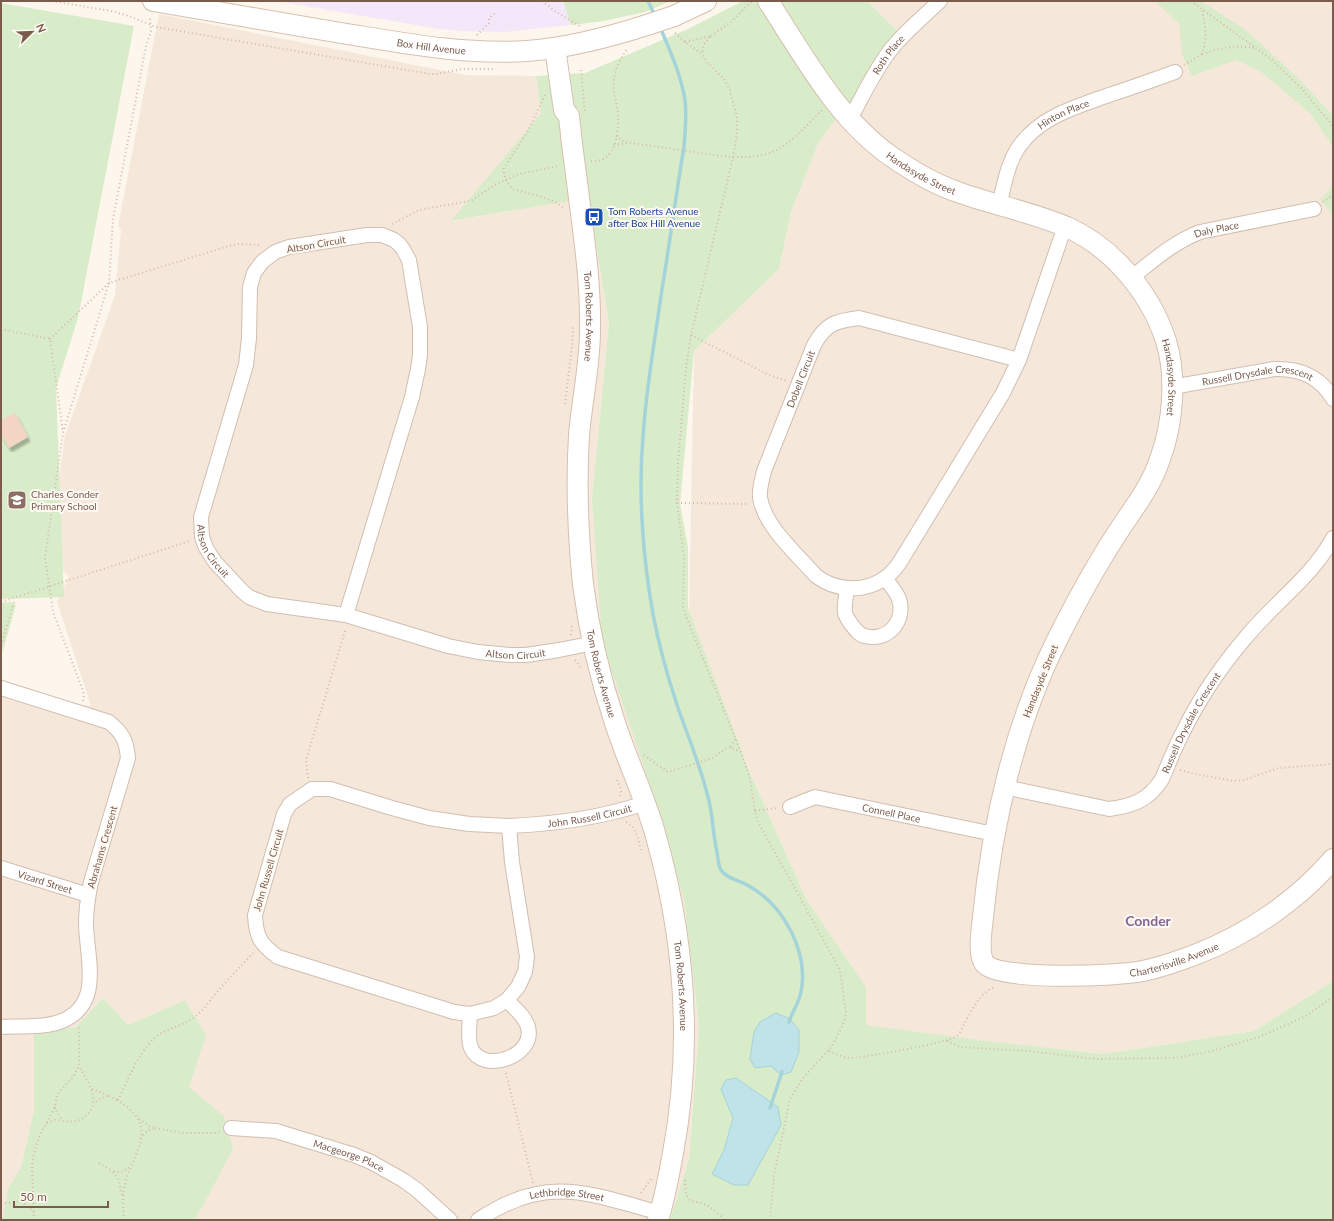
<svg xmlns="http://www.w3.org/2000/svg" width="1334" height="1221" viewBox="0 0 1334 1221" font-family="Lato,sans-serif">
<style>
.residential{fill:#f5e8da}
.education{fill:#f3e8fa}
.green{fill:#d8ecc9}
.water{fill:#bfe3e8;stroke:#a5d3da}
.lines{fill:none;stroke-linecap:round;stroke-linejoin:round}
.stream{stroke:#a5d3da;stroke-width:3.5}
.building{fill:#f3d5c3;filter:url(#shadow)}
.street-casing{stroke:#d1beb0;stroke-width:16}
.secondary-casing{stroke:#d6c0b0;stroke-width:22}
.path{stroke:#d9b8a5;stroke-width:2;stroke-dasharray:1 3;stroke-linecap:butt}
.street{stroke:#fff;stroke-width:14}
.secondary{stroke:#fff;stroke-width:20}
.secondary-bridge-casing{stroke:#d6c0b0;stroke-width:22;stroke-linecap:butt}
.secondary-bridge{stroke:#fff;stroke-width:20}
.labels{text-anchor:middle;dominant-baseline:central;stroke-width:4;stroke-linejoin:round;paint-order:stroke}
.street-label{font-size:10px;fill:#7a5c4d;stroke:#fffaf3}
.transit-label{font-size:10px;fill:#164399;stroke:#fffaf3;text-anchor:start}
.education-label{font-size:10px;fill:#785e54;stroke:#fffaf3;text-anchor:start}
.district-label{font-size:14px;font-weight:bold;fill:#846695;stroke:#fffaf3}
</style>
<defs>
<filter id="shadow"><feDropShadow dx="2.5" dy="4.5" stdDeviation="1" flood-color="#0004"/></filter>
</defs>
<rect width="100%" height="100%" fill="#fdf6ec"/>
<g class="residential">
<path d="M 867,1 L 1333,1 L 1333,981 L 1254,1031 L 1104,1054 L 845,1026 L 866,987 L 806,899 L 753,779 L 689,612 L 694,351 L 779,269 L 791,212 L 819,141 L 901,36 Z"/>
<path d="M 159,14 L 465,75 L 536,76 L 541,113 L 452,221 L 588,198 L 609,323 L 592,497 L 657,806 L 684,900 L 699,1027 L 689,1159 L 670,1220 L 194,1220 L 203,1206 L 224,1116 L 188,1087 L 206,1035 L 185,1000 L 128,1025 L 103,998 L 76,1027 L 34,1034 L 34,1111 L 21,1167 L 8,1189 L 3,1220 L 1,1220 L 1,694 L 91,706 L 57,602 L 69,576 L 48,557 L 65,436 L 115,295 L 121,230 L 118,226 Z"/>
</g>
<path class="education" d="M 275,1 L 563,1 L 571,25 L 505,32 L 461,31 L 439,29 Z"/>
<g class="green">
<path d="M 563,1 L 671,1 L 645,12 L 604,21 L 571,25 Z"/>
<path d="M 743,1 L 867,1 L 902,36 L 819,141 L 791,212 L 779,269 L 694,351 L 680,504 L 688,547 L 688,608 L 751,775 L 806,899 L 866,987 L 866,1025 L 977,1040 L 1104,1054 L 1254,1031 L 1333,981 L 1333,1220 L 670,1220 L 689,1159 L 699,1027 L 684,900 L 657,806 L 602,642 L 592,497 L 609,323 L 588,198 L 451,221 L 541,113 L 536,76 L 585,73 L 688,29 Z"/>
<path d="M 1155,1 L 1201,1 L 1247,31 L 1297,77 L 1333,116 L 1333,147 L 1311,114 L 1260,71 L 1236,60 L 1192,76 L 1182,54 L 1179,24 Z"/>
<path d="M 1,3 L 134,26 L 78,318 L 56,388 L 64,597 L 1,599 Z"/>
<path d="M 1333,186 L 1333,215 L 1320,199 Z"/>
<path d="M 11,602 L 16,605 L 1,657 L 1,603 Z"/>
<path d="M 103,998 L 128,1025 L 185,1000 L 206,1035 L 189,1087 L 224,1116 L 233,1148 L 203,1206 L 194,1220 L 3,1220 L 8,1189 L 21,1167 L 34,1111 L 34,1033 L 76,1027 Z"/>
</g>
<g class="water">
<path d="M 776,1013 L 790,1019 L 799,1030 L 799,1052 L 791,1072 L 781,1075 L 771,1066 L 755,1068 L 750,1059 L 754,1032 L 760,1022 Z"/>
<path d="M 736,1078 L 778,1107 L 781,1125 L 748,1185 L 734,1185 L 712,1174 L 724,1150 L 733,1118 L 721,1089 L 726,1080 Z"/>
</g>
<g class="lines">
<g class="stream">
<path d="M 648,1 L 655,16"/>
<path d="M 660,27 C 670,51 681,75 685,100 C 687,116 685,131 684,147 C 676,194 670,242 662,289 C 655,339 646,388 643,437 C 638,493 643,559 653,614 C 659,646 668,678 678,708 C 689,739 702,770 709,801 C 713,818 713,835 717,852 C 718,857 718,866 721,870 C 727,879 741,881 749,886 C 784,906 809,952 801,992 C 799,1003 792,1012 789,1022"/>
<path d="M 770,1108 L 782,1072"/>
</g>
</g>
<path class="building" d="M 15,413 L 28,437 L 9,448 L 1,434 L 1,420 Z"/>
<g class="lines">
<defs>
<g id="street">
<path id="s1" d="M 850,119 C 863,96 875,69 892,48 C 906,31 924,16 940,1"/>
<path id="s2" d="M 999,206 C 1004,186 1007,165 1018,148 C 1039,117 1075,107 1109,95 C 1131,88 1153,80 1175,72"/>
<path id="s3" d="M 1131,278 C 1154,260 1172,243 1200,232 L 1314,209"/>
<path id="s4" d="M 1019,360 L 1003,393 L 900,562 C 896,568 891,574 885,578 C 864,593 836,591 816,576 C 797,554 765,527 760,498 C 759,489 762,480 764,471 L 814,345 C 826,323 836,321 859,318 L 1019,360 L 1065,226"/>
<path id="s5" d="M 1172,387 L 1274,369 C 1299,368 1320,376 1333,399"/>
<path d="M 847,589 C 846,596 844,606 845,613 C 846,617 849,621 851,624 C 855,629 859,635 865,636 C 888,642 906,621 899,599 C 896,591 890,585 885,578"/>
<path id="s6" d="M 346,615 L 412,397 L 418,369 L 420,355 L 420,327 L 409,260 L 403,249 L 399,244 L 394,240 L 382,235 L 367,235 L 289,247 L 275,252 L 262,262 L 254,273 L 250,287 L 249,338 L 246,365 L 201,517 L 202,537 L 206,548 L 215,562 L 242,591 L 249,597 L 267,604 L 346,615 L 448,646 L 478,652 L 510,655 L 526,655 L 559,650 L 594,643"/>
<path d="M 1,688 L 109,722 C 123,734 126,739 128,758 L 91,882 C 88,896 86,911 86,925 C 87,959 103,1004 62,1021 C 45,1028 19,1026 1,1027"/>
<path id="s7" d="M 1004,787 L 1109,809 C 1133,806 1149,800 1162,779 C 1169,763 1175,747 1183,732 C 1200,697 1222,665 1247,636 C 1275,602 1312,577 1333,538"/>
<path id="s8" d="M 790,807 L 815,797 L 994,834"/>
<path id="s9" d="M 509,826 L 469,824 L 429,818 L 392,808 L 330,789 L 312,789 L 290,804 L 284,814 L 255,915 C 256,937 260,944 278,957 L 454,1012 L 470,1014 L 494,1008 L 507,1000 L 518,987 L 525,972 L 527,957 L 512,862 L 509,826 C 556,824 601,818 645,803"/>
<path id="s10" d="M 1,868 L 88,895"/>
<path d="M 470,1014 C 470,1024 467,1038 471,1048 C 483,1075 536,1056 528,1027 C 525,1016 514,1008 507,1000"/>
<path id="s11" d="M 231,1128 L 276,1131 L 354,1155 L 371,1162 L 403,1180 L 417,1190 L 450,1220"/>
<path id="s12" d="M 478,1220 C 546,1174 588,1193 660,1213"/>
</g>
<g id="secondary">
<path id="s13" d="M 153,1 C 216,12 278,22 341,33 C 403,43 463,55 527,51 C 569,48 610,37 650,24"/>
<path id="s14" d="M 768,1 C 804,56 837,119 892,157 C 911,170 932,183 955,191 C 992,205 1033,212 1069,228 C 1114,249 1151,294 1166,341 C 1177,377 1173,424 1160,459 C 1151,487 1132,510 1116,535 C 1094,569 1075,604 1057,640 C 1015,724 992,824 983,917 C 982,929 977,954 985,964 C 1000,981 1119,976 1143,971 C 1161,967 1179,961 1197,954 C 1248,934 1297,901 1333,859"/>
<path d="M 674,16 L 706,1"/>
<path d="M 555,48 L 564,110 L 569,116 L 572,144"/>
<path id="s15" d="M 577,182 C 583,231 591,280 590,330 C 590,365 582,400 579,435 C 576,485 578,535 583,584 C 589,631 600,678 615,723 C 627,760 644,795 655,833 C 685,938 693,1045 673,1153 C 669,1175 665,1198 658,1220"/>
</g>
</defs>
<use href="#street" class="street-casing"/>
<use href="#secondary" class="secondary-casing"/>
<g class="path">
<path d="M 52,1 L 111,11 L 129,16 L 156,27 L 430,74 L 436,74 L 462,69 L 493,69"/>
<path d="M 542,1 L 555,11 L 581,27"/>
<path d="M 1191,1 L 1271,59 L 1301,88 L 1333,126"/>
<path d="M 675,33 L 685,42 L 702,54 L 706,61 L 724,79 L 730,90 L 737,117 L 737,134 L 733,157 L 691,335 L 686,368 L 678,463 L 677,503 L 684,558 L 683,609 L 741,752 L 750,779 L 755,811 L 758,822 L 840,970 L 846,1014 L 842,1027 L 832,1046 L 802,1079 L 790,1099 L 774,1175 L 770,1220"/>
<path d="M 477,35 L 489,23 L 489,18 L 496,13"/>
<path d="M 711,36 L 731,22 L 752,1"/>
<path d="M 685,42 L 711,36 L 704,44 L 702,54"/>
<path d="M 1202,54 C 1224,47 1232,45 1256,48"/>
<path d="M 1184,65 L 1202,54 C 1208,35 1205,27 1202,9"/>
<path d="M 581,70 L 585,112"/>
<path d="M 545,95 L 528,131 L 504,168 C 503,175 507,184 513,189 C 526,193 555,198 564,209"/>
<path d="M 616,136 L 623,141 L 629,143 C 648,145 667,148 686,151 C 714,155 757,164 782,147 C 797,137 809,123 822,110"/>
<path d="M 614,145 L 627,143"/>
<path d="M 591,161 C 595,161 600,161 603,159 C 617,152 619,128 618,114 C 617,102 612,92 614,80 C 615,69 621,58 627,49"/>
<path d="M 1323,202 L 1333,195"/>
<path d="M 392,224 L 419,210 L 464,202 L 472,200 L 496,184 L 519,174 L 559,166"/>
<path d="M 1,329 L 50,339 L 63,432"/>
<path d="M 691,335 L 767,374 L 787,381"/>
<path d="M 50,339 L 109,283 L 229,246 L 238,244 L 261,245"/>
<path d="M 565,404 L 572,346 L 573,327"/>
<path d="M 677,503 L 748,504"/>
<path d="M 1,602 L 190,541"/>
<path d="M 571,635 L 572,626"/>
<path d="M 1,645 L 15,599"/>
<path d="M 575,660 L 582,669"/>
<path d="M 83,701 L 84,695 L 82,688 L 53,612 L 45,558 L 63,433 L 109,283 L 113,219 L 146,46 L 151,32 L 150,16"/>
<path d="M 731,747 L 735,739"/>
<path d="M 644,755 L 668,772 L 713,758 L 725,749 L 731,747 L 740,752"/>
<path d="M 1180,770 L 1192,773 L 1233,781 L 1244,780 L 1278,768 L 1333,764"/>
<path d="M 308,778 L 306,760 L 346,628"/>
<path d="M 617,780 C 619,785 623,791 620,796"/>
<path d="M 755,811 L 777,808"/>
<path d="M 626,822 C 637,828 638,839 641,850"/>
<path d="M 947,1041 L 960,1047 L 1029,1051 L 1095,1059 L 1175,1058 L 1208,1052 L 1259,1037 L 1306,1016 L 1333,997"/>
<path d="M 829,1051 C 836,1054 843,1058 852,1058 C 866,1057 948,1043 957,1036 C 959,1034 962,1029 963,1026 C 971,1012 980,991 996,987"/>
<path d="M 506,1073 L 533,1183"/>
<path d="M 92,1089 L 109,1096 L 101,1098 L 94,1103"/>
<path d="M 109,1096 L 118,1100"/>
<path d="M 55,1107 L 57,1113 L 63,1121 C 73,1122 80,1122 87,1115 C 101,1099 88,1082 79,1066"/>
<path d="M 139,1119 L 149,1126 L 155,1128 L 147,1131 L 141,1138"/>
<path d="M 47,1123 L 55,1120 L 62,1121"/>
<path d="M 155,1128 L 183,1133 L 215,1133 L 220,1132"/>
<path d="M 99,1163 L 112,1171"/>
<path d="M 685,1180 C 685,1209 694,1197 710,1207 C 715,1210 720,1215 724,1220"/>
<path d="M 641,1193 L 651,1179"/>
<path d="M 122,1195 L 118,1179 L 112,1171 C 120,1173 123,1172 130,1167"/>
<path d="M 21,1201 L 34,1212"/>
<path d="M 1,1204 L 21,1201 L 33,1191"/>
<path d="M 34,1220 L 32,1166 L 34,1153 L 39,1137 L 55,1107 L 56,1098 L 59,1092 L 73,1077 L 79,1066 L 79,1026"/>
<path d="M 124,1220 C 123,1206 122,1194 126,1180 C 131,1161 149,1139 138,1119 C 134,1112 124,1105 118,1100 C 128,1080 141,1046 160,1034 C 172,1027 185,1025 196,1016 C 205,1009 210,999 218,991 C 229,978 241,966 253,953"/>
<path d="M 1332,1220 L 1333,1219"/>
</g>
<use href="#street" class="street"/>
<use href="#secondary" class="secondary"/>
<defs>
<g id="secondary-bridge">
<path d="M 650,24 L 674,16"/>
<path d="M 572,144 L 577,182"/>
</g>
</defs>
<use href="#secondary-bridge" class="secondary-bridge-casing"/>
<use href="#secondary-bridge" class="secondary-bridge"/>
</g>
<defs>
<symbol id="bus-square" viewBox="-11 -11 22 22"><rect x="-9" y="-9" width="18" height="18" rx="4" fill="#1a4fb4" stroke="#fffaf3"/><path d="M-5-6H5V4H4V6H2V4H-2V6H-4V4H-5ZM-3.5-4V0h7V-4ZM-3.5 1.2v1.5H-2V1.2ZM2 1.2v1.5H3.5V1.2Z" fill="#fff"/></symbol>
<symbol id="school-square" viewBox="-11 -11 22 22"><rect x="-9" y="-9" width="18" height="18" rx="4" fill="#8d6e63" stroke="#fffaf3"/><path d="M0-5L7-2L0 1L-7-2ZM-4 1L0 2.5L4 1V4Q0 6-4 4Z" fill="#fff"/></symbol>
</defs>
<g fill-rule="evenodd">
<use href="#bus-square" x="583" y="206" width="22" height="22"/>
<use href="#school-square" x="6" y="489" width="22" height="22"/>
</g>
<g class="labels">
<g class="street-label">
<text stroke="none"><textPath href="#s13" startOffset="282">Box Hill Avenue</textPath></text>
<text stroke="none"><textPath href="#s1" startOffset="75">Roth Place</textPath></text>
<text stroke="none"><textPath href="#s2" startOffset="119">Hinton Place</textPath></text>
<text stroke="none"><textPath href="#s14" startOffset="234">Handasyde Street</textPath></text>
<text stroke="none"><textPath href="#s3" startOffset="100">Daly Place</textPath></text>
<text transform="translate(316 244) rotate(-10)">Altson Circuit</text>
<text stroke="none"><textPath href="#s15" startOffset="135">Tom Roberts Avenue</textPath></text>
<text stroke="none"><textPath href="#s14" startOffset="582">Handasyde Street</textPath></text>
<text stroke="none"><textPath href="#s4" startOffset="554">Dobell Circuit</textPath></text>
<text stroke="none"><textPath href="#s5" startOffset="87">Russell Drysdale Crescent</textPath></text>
<text stroke="none"><textPath href="#s6" startOffset="832">Altson Circuit</textPath></text>
<text stroke="none"><textPath href="#s6" startOffset="1166">Altson Circuit</textPath></text>
<text stroke="none"><textPath href="#s15" startOffset="495">Tom Roberts Avenue</textPath></text>
<text transform="translate(1040 681) rotate(-68)">Handasyde Street</text>
<text stroke="none"><textPath href="#s7" startOffset="234">Russell Drysdale Crescent</textPath></text>
<text stroke="none"><textPath href="#s8" startOffset="105">Connell Place</textPath></text>
<text stroke="none"><textPath href="#s9" startOffset="898">John Russell Circuit</textPath></text>
<text transform="translate(102 847) rotate(-74)">Abrahams Crescent</text>
<text transform="translate(268 870) rotate(-74)">John Russell Circuit</text>
<text stroke="none"><textPath href="#s10" startOffset="46">Vizard Street</textPath></text>
<text stroke="none"><textPath href="#s14" startOffset="1403">Charterisville Avenue</textPath></text>
<text stroke="none"><textPath href="#s15" startOffset="819">Tom Roberts Avenue</textPath></text>
<text stroke="none"><textPath href="#s11" startOffset="122">Macgeorge Place</textPath></text>
<text stroke="none"><textPath href="#s12" startOffset="95">Lethbridge Street</textPath></text>
</g>
<g class="transit-label">
<text x="608" y="211">Tom Roberts Avenue<tspan x="608" dy="12">after Box Hill Avenue</tspan></text>
</g>
<g class="education-label">
<text x="31" y="494">Charles Conder<tspan x="31" dy="12">Primary School</tspan></text>
</g>
<g class="district-label">
<text x="1148" y="920">Conder</text>
</g>
</g>
<rect width="1334" height="1221" fill="none" stroke="#7a5c4d" stroke-width="4"/>
<g transform="translate(32 32) rotate(67)" stroke="#fffaf3" stroke-width="3" paint-order="stroke">
<path d="M0-3L7 15L0 10L-7 15Z" fill="#7a5c4d"/>
<text y="-6" font-size="11" font-weight="bold" text-anchor="middle" fill="#7a5c4d">N</text>
</g>
<path d="M14 1201v6h94v-6" fill="none" stroke="#7a5c4d" stroke-width="2"/>
<text x="20" y="1201" font-size="12" fill="#7a5c4d" stroke="#fffaf3" stroke-width="3" paint-order="stroke">50 m</text>
</svg>
